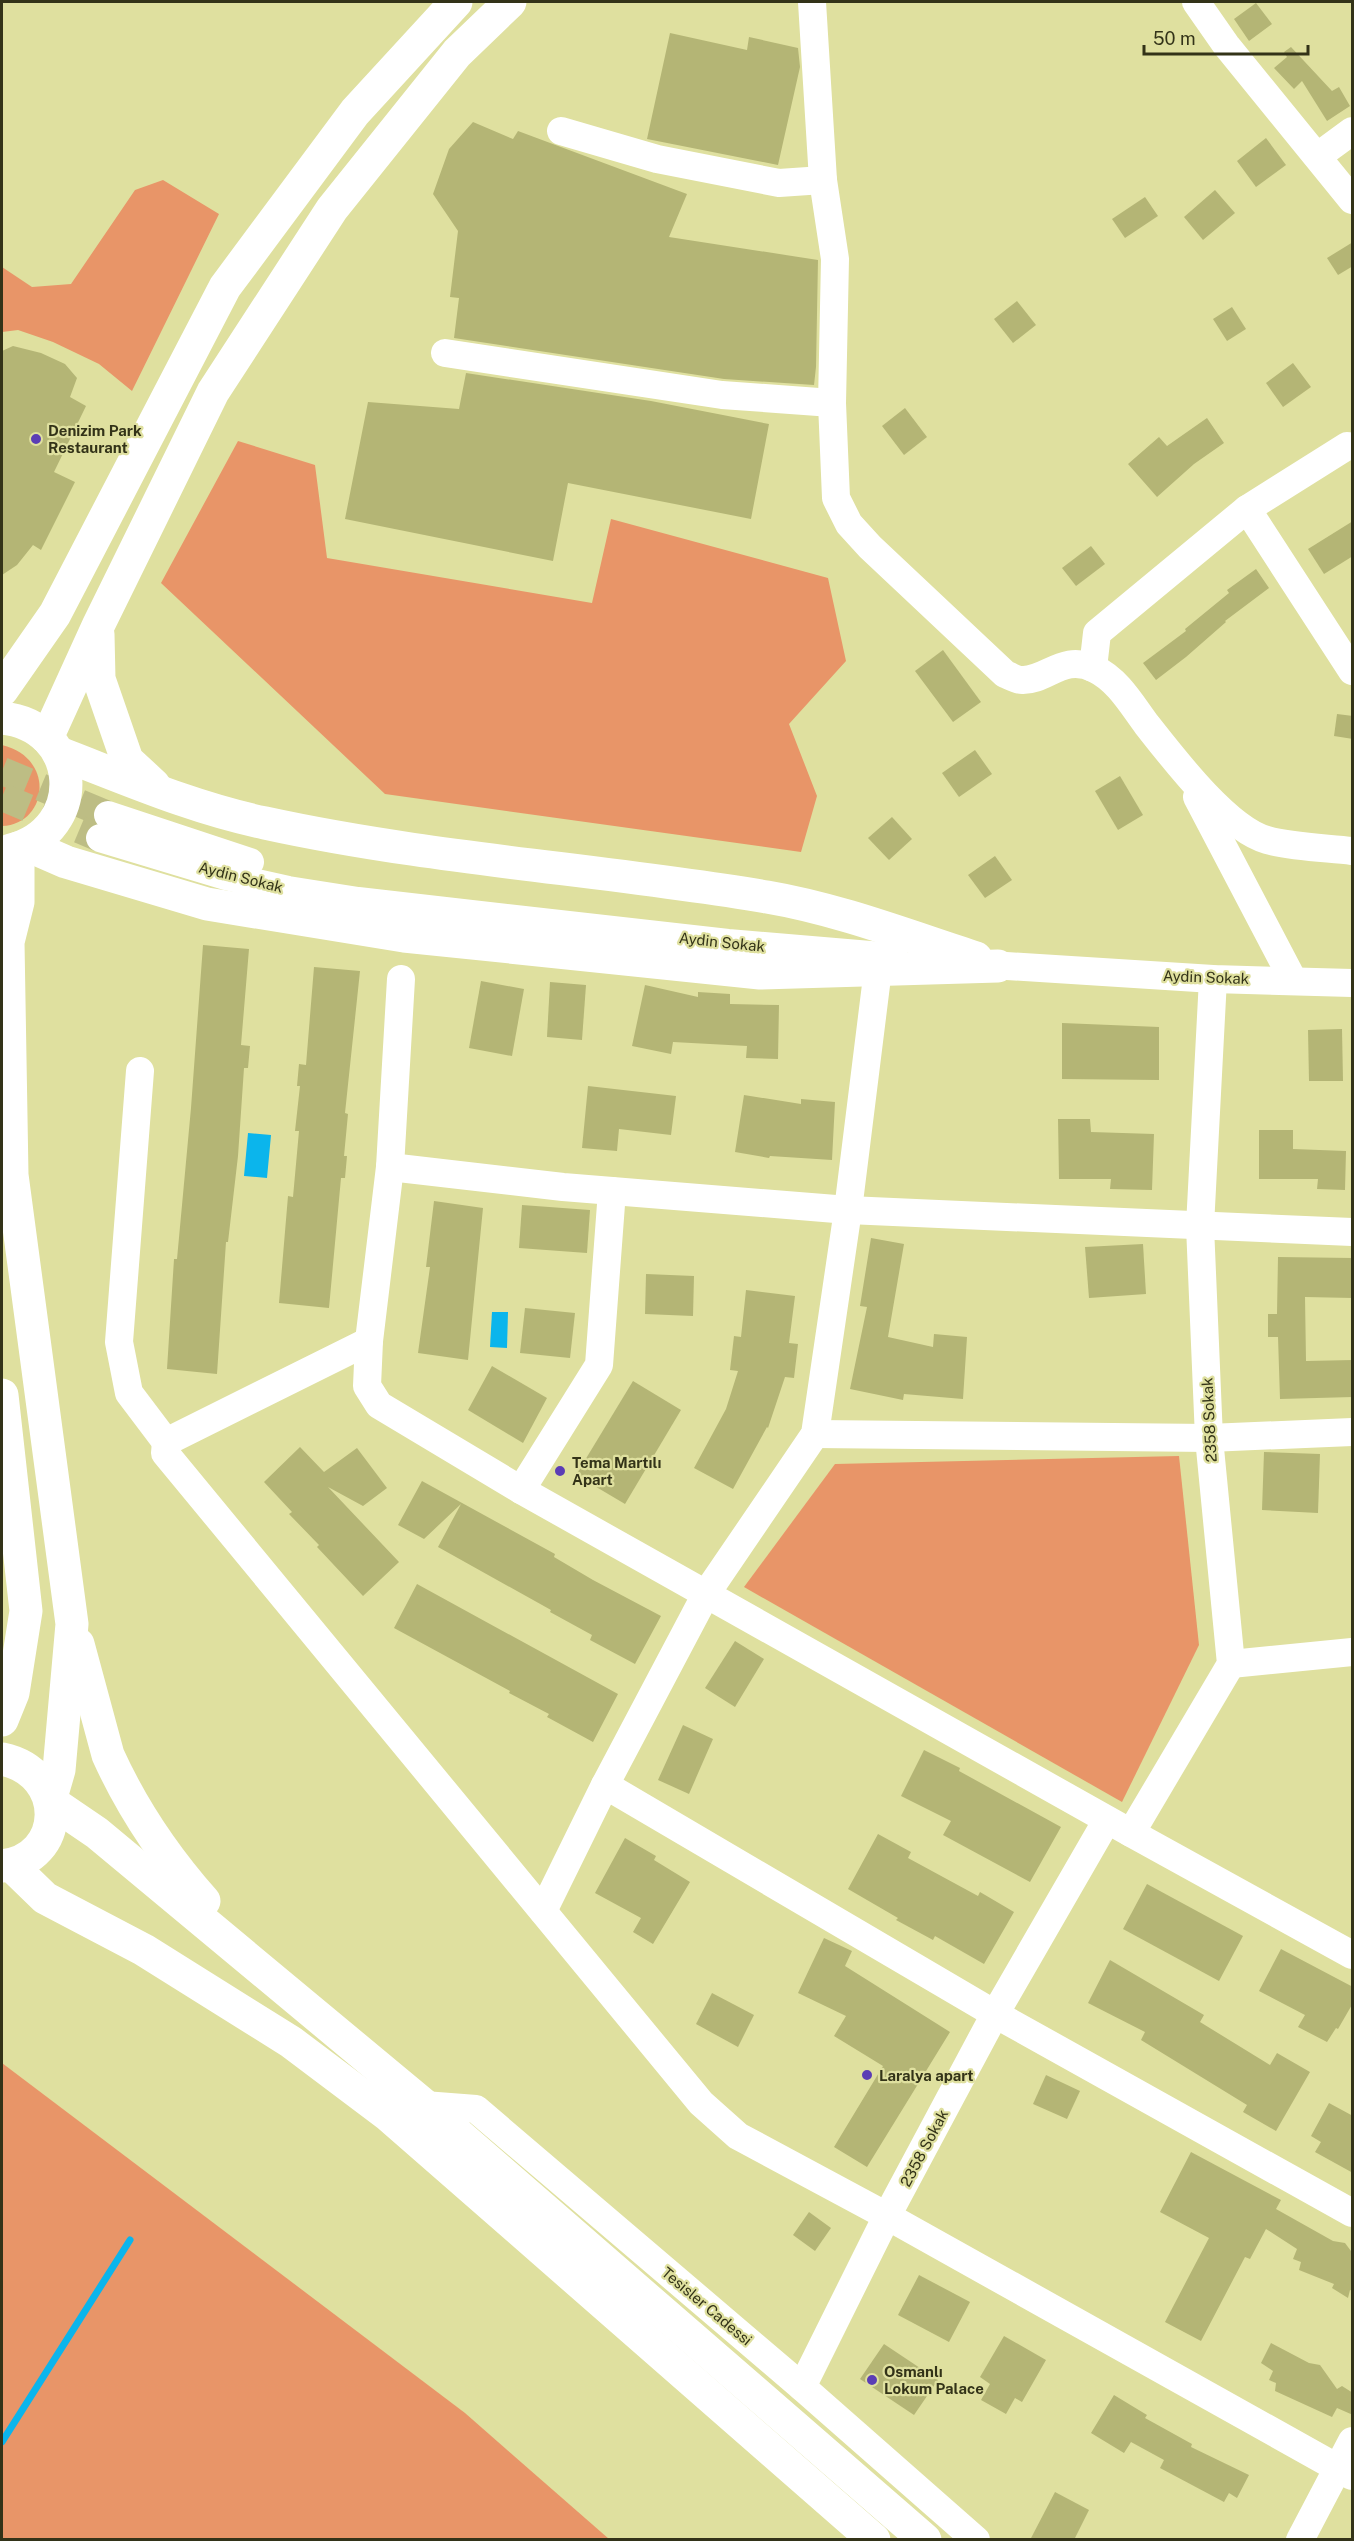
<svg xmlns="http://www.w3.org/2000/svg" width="1354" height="2541" viewBox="0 0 1354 2541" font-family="'Public Sans',sans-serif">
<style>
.green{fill:#e89568}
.water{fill:#0bb5ec}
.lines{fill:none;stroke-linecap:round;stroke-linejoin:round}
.stream{stroke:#0bb5ec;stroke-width:7}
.building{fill:#b4b575}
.minor-tunnel{stroke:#bdbd84;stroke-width:28;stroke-dasharray:28 14;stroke-linecap:butt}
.minor{stroke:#fff;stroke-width:28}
.major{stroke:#fff;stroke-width:33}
.poi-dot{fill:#5b3db5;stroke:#dfe09f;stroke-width:2}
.labels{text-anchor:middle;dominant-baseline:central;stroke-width:4.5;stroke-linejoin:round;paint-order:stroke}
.poi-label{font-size:15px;font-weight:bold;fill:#333318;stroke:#dfe09f;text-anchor:start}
.street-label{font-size:15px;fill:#333318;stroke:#dfe09f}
</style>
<rect width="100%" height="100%" fill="#dfe09f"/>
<g class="green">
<path d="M 163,180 L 219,214 L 132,391 L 99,364 L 53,342 L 18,330 L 2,332 L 2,267 L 32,287 L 71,284 L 135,190 Z"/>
<path d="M 238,441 L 315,465 L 327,558 L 592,603 L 611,519 L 828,578 L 846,661 L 789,724 L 817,796 L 801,852 L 385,794 L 161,583 Z"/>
<path d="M 2,745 C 56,758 48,824 2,826 Z"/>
<path d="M 1179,1456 L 1199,1645 L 1122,1802 L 744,1587 L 835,1464 Z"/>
<path d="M 2,2063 L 465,2413 L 609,2539 L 2,2539 Z"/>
</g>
<g class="water">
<path d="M 248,1133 L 271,1135 L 267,1178 L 244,1176 Z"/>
<path d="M 492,1312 L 508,1312 L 507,1348 L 490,1347 Z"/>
</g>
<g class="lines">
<path class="stream" d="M 2,2442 L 130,2240"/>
</g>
<g class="building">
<path d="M 1256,3 L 1272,24 L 1249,41 L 1234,19 Z"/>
<path d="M 670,33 L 747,50 L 749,37 L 798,48 L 800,67 L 778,165 L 647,139 Z"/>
<path d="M 1291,47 L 1332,91 L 1339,87 L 1350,106 L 1327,121 L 1302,81 L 1294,89 L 1274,68 L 1287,57 L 1284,52 Z"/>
<path d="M 473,122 L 513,139 L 518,131 L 687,194 L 669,237 L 818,260 L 816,367 L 814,385 L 724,379 L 454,338 L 459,298 L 450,297 L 458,231 L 433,194 L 449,149 Z"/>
<path d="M 1266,138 L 1286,165 L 1256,187 L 1237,161 Z"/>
<path d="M 1215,190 L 1235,213 L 1203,240 L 1184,217 Z"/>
<path d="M 1145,197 L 1158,216 L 1125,238 L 1112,219 Z"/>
<path d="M 1353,242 L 1353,266 L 1338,275 L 1327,258 Z"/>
<path d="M 1017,301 L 1036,325 L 1013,343 L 994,319 Z"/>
<path d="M 1232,307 L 1246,329 L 1227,341 L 1213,319 Z"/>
<path d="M 13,346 L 41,353 L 65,364 L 77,378 L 70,397 L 86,406 L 54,472 L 75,482 L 41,550 L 33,545 L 17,565 L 2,575 L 2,351 Z"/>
<path d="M 1293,363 L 1311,387 L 1283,407 L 1266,383 Z"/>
<path d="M 466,373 L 651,401 L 769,424 L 751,519 L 568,483 L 553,561 L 345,519 L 368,402 L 459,409 Z"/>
<path d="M 905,408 L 927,437 L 904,455 L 882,426 Z"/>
<path d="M 1207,418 L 1224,443 L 1194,464 L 1157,497 L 1128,464 L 1159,437 L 1167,446 Z"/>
<path d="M 1353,521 L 1353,556 L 1324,574 L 1308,549 Z"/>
<path d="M 1091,546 L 1105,564 L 1076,586 L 1062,568 Z"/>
<path d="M 1256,569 L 1269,588 L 1225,621 L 1226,622 L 1186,657 L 1156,680 L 1143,663 L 1186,631 L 1185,629 L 1229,593 L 1227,590 Z"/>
<path d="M 943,650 L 981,702 L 953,722 L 915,671 Z"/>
<path d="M 1337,714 L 1353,716 L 1353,739 L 1334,736 Z"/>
<path d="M 975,750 L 992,774 L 959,797 L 942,773 Z"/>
<path d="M 1120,776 L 1143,815 L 1118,830 L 1095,791 Z"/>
<path d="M 892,817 L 912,839 L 889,860 L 868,838 Z"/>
<path d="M 995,856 L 1012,880 L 985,898 L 968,875 Z"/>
<path d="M 203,945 L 249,949 L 241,1045 L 250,1046 L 248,1068 L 244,1068 L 238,1156 L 228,1242 L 226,1242 L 217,1374 L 167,1369 L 174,1259 L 177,1259 L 191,1108 Z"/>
<path d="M 314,967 L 360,971 L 345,1113 L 348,1114 L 344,1156 L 347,1156 L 345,1178 L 341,1178 L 329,1308 L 279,1303 L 288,1196 L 293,1197 L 299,1131 L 295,1131 L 300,1086 L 297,1086 L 299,1064 L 306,1065 Z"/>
<path d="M 481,981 L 524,989 L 512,1056 L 469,1048 Z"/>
<path d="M 550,982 L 586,985 L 582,1040 L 547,1037 Z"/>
<path d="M 645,985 L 698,997 L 698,992 L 730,994 L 730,1004 L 779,1005 L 778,1059 L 746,1058 L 747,1046 L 673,1042 L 671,1054 L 632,1046 Z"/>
<path d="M 1062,1023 L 1159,1027 L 1159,1080 L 1062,1079 Z"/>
<path d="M 1342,1029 L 1343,1081 L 1309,1081 L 1308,1030 Z"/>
<path d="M 588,1086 L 676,1096 L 671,1135 L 619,1129 L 617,1151 L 582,1148 Z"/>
<path d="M 744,1095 L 801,1104 L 801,1099 L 835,1102 L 832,1160 L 770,1156 L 769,1158 L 735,1152 Z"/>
<path d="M 1058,1119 L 1090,1119 L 1091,1132 L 1154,1134 L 1152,1190 L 1110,1189 L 1111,1179 L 1059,1179 Z"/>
<path d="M 1259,1130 L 1293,1130 L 1293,1149 L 1346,1151 L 1345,1190 L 1317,1189 L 1318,1179 L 1259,1179 Z"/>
<path d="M 434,1201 L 483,1208 L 468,1360 L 418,1353 L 430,1267 L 426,1267 Z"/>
<path d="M 522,1205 L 590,1210 L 587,1253 L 519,1248 Z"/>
<path d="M 871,1238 L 904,1244 L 888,1337 L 933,1347 L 934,1334 L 967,1337 L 963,1399 L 904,1394 L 903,1400 L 850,1389 L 867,1307 L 860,1306 Z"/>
<path d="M 1143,1244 L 1146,1294 L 1089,1298 L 1085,1247 Z"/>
<path d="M 1278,1257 L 1353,1258 L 1353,1298 L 1305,1297 L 1306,1361 L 1353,1360 L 1353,1397 L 1280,1399 L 1278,1337 L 1268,1337 L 1268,1314 L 1277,1314 Z"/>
<path d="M 646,1274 L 694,1276 L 693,1316 L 645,1314 Z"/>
<path d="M 746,1290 L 795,1296 L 789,1343 L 798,1344 L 794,1378 L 785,1377 L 768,1428 L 767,1427 L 733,1489 L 694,1468 L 726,1409 L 738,1371 L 730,1370 L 734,1336 L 741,1337 Z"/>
<path d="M 525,1308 L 575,1313 L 570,1358 L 520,1353 Z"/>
<path d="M 492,1366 L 547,1398 L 523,1443 L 468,1410 Z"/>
<path d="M 633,1381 L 681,1410 L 625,1504 L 576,1475 Z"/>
<path d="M 300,1447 L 324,1472 L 357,1448 L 387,1488 L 363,1506 L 328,1487 L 399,1562 L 363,1596 L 317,1547 L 319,1545 L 289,1514 L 292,1512 L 264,1482 Z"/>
<path d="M 1264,1452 L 1320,1454 L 1318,1513 L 1262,1510 Z"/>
<path d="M 422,1481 L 555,1554 L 554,1557 L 593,1580 L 661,1616 L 635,1664 L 590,1640 L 592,1635 L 550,1612 L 551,1610 L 438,1547 L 461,1504 L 424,1539 L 398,1525 Z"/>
<path d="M 417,1584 L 618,1694 L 593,1742 L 547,1717 L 549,1714 L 509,1693 L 510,1691 L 394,1628 Z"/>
<path d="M 735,1641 L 764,1659 L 735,1707 L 705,1688 Z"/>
<path d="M 683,1725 L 713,1739 L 689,1794 L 658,1780 Z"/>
<path d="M 924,1750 L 960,1768 L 959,1771 L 1061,1827 L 1030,1882 L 943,1835 L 951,1821 L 901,1796 Z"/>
<path d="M 878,1834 L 911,1852 L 908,1858 L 978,1896 L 980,1892 L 1014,1912 L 984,1964 L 935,1936 L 933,1940 L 896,1920 L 898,1918 L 848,1889 Z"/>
<path d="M 625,1838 L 656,1856 L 654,1860 L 690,1882 L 653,1944 L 633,1932 L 641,1918 L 595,1893 Z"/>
<path d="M 1147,1884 L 1243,1936 L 1219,1981 L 1123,1929 Z"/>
<path d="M 824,1938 L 852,1951 L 845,1966 L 950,2032 L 867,2167 L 834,2147 L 883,2066 L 834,2036 L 846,2016 L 798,1993 Z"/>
<path d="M 1281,1949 L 1353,1987 L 1353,2003 L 1338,2029 L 1336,2028 L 1327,2042 L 1298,2027 L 1305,2015 L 1259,1991 Z"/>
<path d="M 1110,1960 L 1204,2015 L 1200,2022 L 1270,2065 L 1277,2053 L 1310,2072 L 1276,2131 L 1243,2112 L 1247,2105 L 1141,2040 L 1145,2032 L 1088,2003 Z"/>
<path d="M 712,1993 L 754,2015 L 738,2047 L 696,2024 Z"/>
<path d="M 1046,2075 L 1080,2091 L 1067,2119 L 1033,2104 Z"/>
<path d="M 1329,2103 L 1353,2116 L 1353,2173 L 1315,2152 L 1321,2142 L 1311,2136 Z"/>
<path d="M 1191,2152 L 1281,2200 L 1276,2209 L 1333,2241 L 1345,2243 L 1351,2251 L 1353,2247 L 1353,2291 L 1350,2290 L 1348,2298 L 1332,2288 L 1334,2284 L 1299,2270 L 1301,2262 L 1293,2259 L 1297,2249 L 1266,2229 L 1250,2259 L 1245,2257 L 1201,2341 L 1165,2322 L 1209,2238 L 1160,2212 Z"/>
<path d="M 809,2212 L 831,2228 L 815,2251 L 793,2235 Z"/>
<path d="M 919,2275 L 970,2302 L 949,2342 L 898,2315 Z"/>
<path d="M 1004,2336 L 1046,2360 L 1022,2402 L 1015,2398 L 1006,2414 L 981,2400 L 990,2384 L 980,2377 Z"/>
<path d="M 1271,2343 L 1309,2363 L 1320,2365 L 1337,2389 L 1342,2386 L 1353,2393 L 1353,2415 L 1337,2408 L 1332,2417 L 1275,2391 L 1276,2383 L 1269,2380 L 1273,2371 L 1261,2363 Z"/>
<path d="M 884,2344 L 938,2380 L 914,2415 L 860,2379 Z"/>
<path d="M 1114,2395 L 1147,2415 L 1145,2418 L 1192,2444 L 1191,2447 L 1249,2475 L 1237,2498 L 1229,2493 L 1224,2502 L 1160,2468 L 1164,2460 L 1131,2442 L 1124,2453 L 1091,2433 Z"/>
<path d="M 1055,2492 L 1089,2510 L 1074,2540 L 1030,2540 Z"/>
</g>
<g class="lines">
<g class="minor-tunnel">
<path d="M 2,771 L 108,815"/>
<path d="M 2,797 L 100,838"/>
</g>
<g class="minor">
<path d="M 812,2 L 823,180 L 835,259 L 832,403 L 836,498 L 849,524 L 870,547 L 1005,674 C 1010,676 1016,680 1022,680 C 1047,681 1063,653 1095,669 C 1118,680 1132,705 1147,725 C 1173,758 1227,829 1267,840 C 1291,847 1327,848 1352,851"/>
<path d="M 1196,2 L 1226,45 L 1352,200"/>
<path d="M 561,131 L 657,159 L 779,183 L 823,180"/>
<path d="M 1318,156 L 1352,131"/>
<path d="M 445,353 L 722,395 L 832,403"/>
<path d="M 1247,509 L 1352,671"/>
<path d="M 1093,668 L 1097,633 L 1247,509 L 1347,446"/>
<path d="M 1197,797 L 1293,980"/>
<path d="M 108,815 L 250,862"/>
<path d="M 100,838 L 226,876 L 288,890 L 358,901 L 728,943 L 894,957"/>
<path d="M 976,964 L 1213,979 L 1352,983"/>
<path d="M 401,979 L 390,1167 L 369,1341 L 367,1386 L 379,1405 L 521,1490 L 1131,1833 L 1352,1955"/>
<path d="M 140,1071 L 119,1342 L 129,1393 L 166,1442"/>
<path d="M 390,1167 L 563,1187 L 848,1210 L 1352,1232"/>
<path d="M 369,1341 L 166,1442 L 165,1453 L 701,2103 L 738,2136 L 887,2216 L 1352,2476"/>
<path d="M 815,1434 L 1209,1438 L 1352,1432"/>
<path d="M 521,1490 L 599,1365 L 612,1191"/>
<path d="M 1231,1664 L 1352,1652"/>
<path d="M 605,1785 L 995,2014 L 1352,2213"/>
<path d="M 1131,1833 L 1231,1664 L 1209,1438 L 1200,1226 L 1213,979"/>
<path d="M 543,1911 L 605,1785 L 706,1594 L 815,1434 L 848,1210 L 878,969"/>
<path d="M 424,2105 L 476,2109 L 802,2387 L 976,2540"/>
<path d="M 802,2387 L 887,2216 L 995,2014 L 1107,1820"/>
<path d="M 1300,2540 L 1352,2441"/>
</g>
<g class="major">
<path d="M 98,634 L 99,679 L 127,760 L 154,785"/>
<path d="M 2,690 L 55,614 L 225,287 L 355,112 L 456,2"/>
<path d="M 2,718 C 82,726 89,830 11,850"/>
<path d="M 47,738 L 98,626 L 213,392 L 332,209 L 457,53 L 510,2"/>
<path d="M 59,753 C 127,779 193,808 265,823 C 430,859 600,869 767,897 C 838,909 908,936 976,958"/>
<path d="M 27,845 L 66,862 L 207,904 L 404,936 L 760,973 L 998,966"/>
<path d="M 18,848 L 18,902 L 8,942 L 12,1175 L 72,1624 L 59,1770 L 50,1801"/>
<path d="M 2,1395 L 26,1611 L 13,1693 L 2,1720"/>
<path d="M 78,1644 L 108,1755 C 132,1808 165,1857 204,1901"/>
<path d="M 2,1759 C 69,1773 66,1859 2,1866"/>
<path d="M 50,1801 L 97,1833 L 424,2105 L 925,2540"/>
<path d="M 11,1865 L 45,1898 L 144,1950 L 291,2042 L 388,2115 L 874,2540"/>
</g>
</g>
<g class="poi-dot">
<circle cx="36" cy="439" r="6"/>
<circle cx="560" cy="1471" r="6"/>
<circle cx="867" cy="2075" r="6"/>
<circle cx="872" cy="2380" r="6"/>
</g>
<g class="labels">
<g class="poi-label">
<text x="48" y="430">Denizim Park<tspan x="48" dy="17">Restaurant</tspan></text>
<text x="572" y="1462">Tema Martılı<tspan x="572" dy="17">Apart</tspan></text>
<text x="879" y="2075">Laralya apart</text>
<text x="884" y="2371">Osmanlı<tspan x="884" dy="17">Lokum Palace</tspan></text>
</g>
<g class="street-label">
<text transform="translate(241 877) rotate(14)">Aydin Sokak</text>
<text transform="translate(722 942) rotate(6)">Aydin Sokak</text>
<text transform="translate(1206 977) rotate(2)">Aydin Sokak</text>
<text transform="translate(1209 1420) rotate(-93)">2358 Sokak</text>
<text transform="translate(924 2148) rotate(-62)">2358 Sokak</text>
<text transform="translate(707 2306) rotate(40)">Tesisler Cadessi</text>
</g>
</g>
<rect width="1354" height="2541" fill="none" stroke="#333318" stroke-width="6"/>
<path d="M1144 45v9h164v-9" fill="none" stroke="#333318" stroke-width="3"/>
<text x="1153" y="45" font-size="18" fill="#333318" stroke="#dfe09f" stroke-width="4.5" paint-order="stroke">50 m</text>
</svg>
